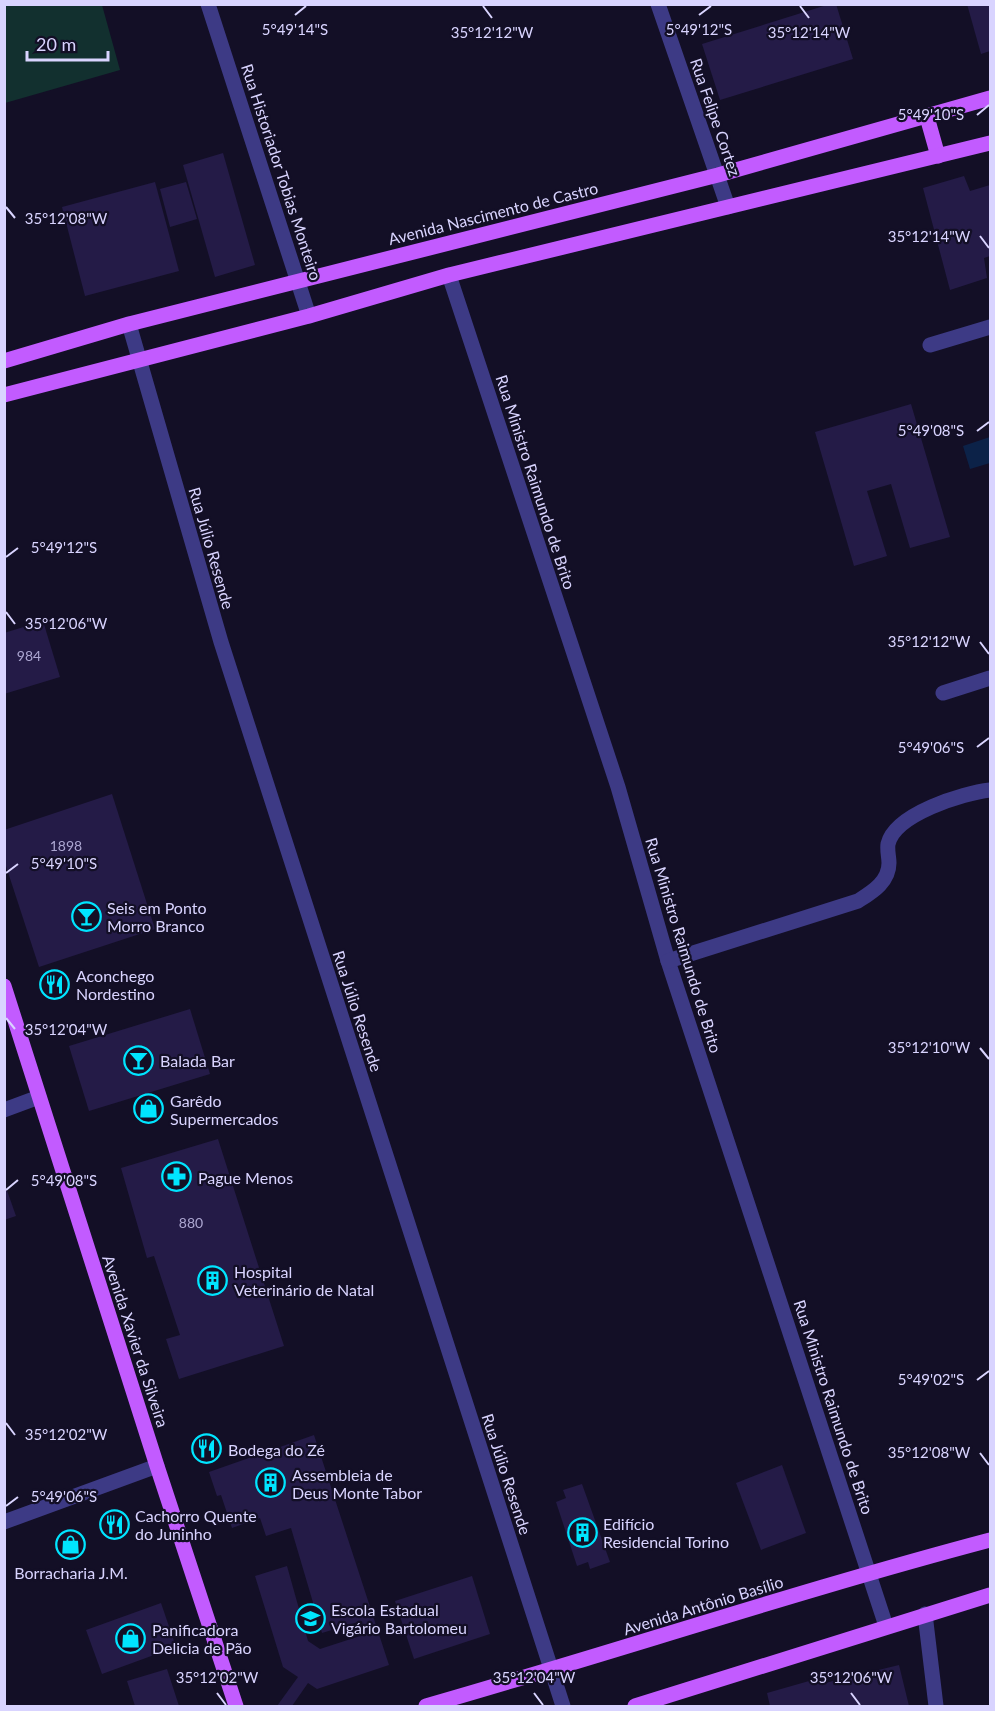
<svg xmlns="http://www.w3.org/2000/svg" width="995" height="1711" viewBox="0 0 995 1711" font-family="Lato,sans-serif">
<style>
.green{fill:#12302f}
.water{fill:#0c2248}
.building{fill:#241b47}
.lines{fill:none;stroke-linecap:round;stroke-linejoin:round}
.minor{stroke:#3d3a85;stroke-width:15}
.major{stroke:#c25bff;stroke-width:15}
.ticks{fill:none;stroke:#d9d4ff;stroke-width:2}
.labels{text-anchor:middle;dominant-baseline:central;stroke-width:4.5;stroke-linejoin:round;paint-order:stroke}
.number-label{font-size:14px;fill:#aca6d1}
.street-label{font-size:16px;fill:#d9d4ff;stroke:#130f26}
.poi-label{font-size:16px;fill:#d9d4ff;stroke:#130f26;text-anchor:start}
.ticks-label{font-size:15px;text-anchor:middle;fill:#d9d4ff;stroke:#130f26;stroke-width:4.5;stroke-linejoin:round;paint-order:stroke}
</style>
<rect width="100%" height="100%" fill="#130f26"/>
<path class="green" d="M 5,4 L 102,5 L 120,70 L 5,103 Z"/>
<path class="water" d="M 990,437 L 990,463 L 970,469 L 963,446 Z"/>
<g class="building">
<path d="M 830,4 L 836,4 L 853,59 L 720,100 L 702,44 Z"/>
<path d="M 967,4 L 990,4 L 990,51 L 981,54 Z"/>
<path d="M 223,153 L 255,265 L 215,277 L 183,165 Z"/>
<path d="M 964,176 L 970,191 L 990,185 L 990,256 L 984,258 L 987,278 L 950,290 L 923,188 Z"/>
<path d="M 155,182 L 179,271 L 85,296 L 62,207 Z"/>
<path d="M 186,182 L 197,219 L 170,227 L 160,189 Z"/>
<path d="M 911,404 L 950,537 L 910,548 L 891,484 L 867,491 L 887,556 L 854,566 L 815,432 Z"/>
<path d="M 43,621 L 60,677 L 4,694 L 4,633 Z"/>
<path d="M 112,794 L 155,929 L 39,967 L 4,860 L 4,830 Z"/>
<path d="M 190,1009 L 210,1074 L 89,1111 L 69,1046 Z"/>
<path d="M 218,1139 L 284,1346 L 179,1379 L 166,1339 L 180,1335 L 154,1256 L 147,1258 L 121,1168 Z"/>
<path d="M 4,1182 L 16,1216 L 4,1220 Z"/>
<path d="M 314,1435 L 389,1665 L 317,1689 L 308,1683 L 292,1706 L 277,1706 L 298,1677 L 283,1667 L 255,1576 L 287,1566 L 308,1641 L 320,1649 L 363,1635 L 358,1622 L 322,1633 L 291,1528 L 266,1536 L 260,1518 L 232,1528 L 221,1495 L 217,1496 L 209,1472 Z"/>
<path d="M 782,1465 L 806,1533 L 761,1550 L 736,1483 Z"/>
<path d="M 582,1484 L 610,1562 L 590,1569 L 588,1562 L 577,1566 L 556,1502 L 566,1498 L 563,1490 Z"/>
<path d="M 472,1576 L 490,1634 L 414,1659 L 395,1601 Z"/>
<path d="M 161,1603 L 176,1647 L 102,1674 L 86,1630 Z"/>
<path d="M 899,1665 L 909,1706 L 770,1706 L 767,1693 L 823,1677 L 825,1683 Z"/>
<path d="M 167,1669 L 179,1706 L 135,1706 L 127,1681 Z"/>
</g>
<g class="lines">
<g class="minor">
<path d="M 208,4 L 309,316"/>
<path d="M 658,4 L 728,207"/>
<path d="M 449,275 L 618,787 L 668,961 L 886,1626"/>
<path d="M 129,324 L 221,642 L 563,1706"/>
<path d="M 930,345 L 990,327"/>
<path d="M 943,693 L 990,678"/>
<path d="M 668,961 L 858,901 C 872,892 889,882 889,863 C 889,857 887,850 888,844 C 895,814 963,793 990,790"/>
<path d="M 4,1110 L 39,1097"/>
<path d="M 4,1522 L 157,1466"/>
<path d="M 925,1614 L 936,1706"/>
</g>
<g class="major">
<path d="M 927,117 L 938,156"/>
<path d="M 4,361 L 129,324 L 718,175 L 990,98"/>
<path d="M 4,395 L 309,316 L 449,275 L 990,143"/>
<path d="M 4,986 L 157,1466 L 236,1706"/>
<path d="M 426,1706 C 615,1652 801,1590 990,1540"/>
<path d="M 635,1706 L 990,1595"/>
</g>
</g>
<path class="ticks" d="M 483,6 L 492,18M 800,6 L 809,18M 295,15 L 306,6M 699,15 L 711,6M 977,115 L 989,105M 6,207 L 15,218M 980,236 L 989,248M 977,431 L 989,422M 6,557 L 18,548M 6,612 L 15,624M 980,642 L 989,654M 977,747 L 989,738M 6,873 L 18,864M 6,1018 L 15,1029M 980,1048 L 989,1059M 6,1190 L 18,1180M 977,1380 L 989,1371M 6,1423 L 15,1435M 980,1453 L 989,1465M 6,1506 L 18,1497M 217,1693 L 226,1705M 534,1693 L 543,1705M 851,1693 L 860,1705"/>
<defs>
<symbol id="bar-ring" viewBox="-11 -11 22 22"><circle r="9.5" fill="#130f26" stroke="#00e5ff" stroke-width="1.5"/><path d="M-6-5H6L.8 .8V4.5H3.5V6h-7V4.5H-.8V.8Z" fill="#00e5ff"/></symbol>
<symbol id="restaurant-ring" viewBox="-11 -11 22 22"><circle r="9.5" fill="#130f26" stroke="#00e5ff" stroke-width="1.5"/><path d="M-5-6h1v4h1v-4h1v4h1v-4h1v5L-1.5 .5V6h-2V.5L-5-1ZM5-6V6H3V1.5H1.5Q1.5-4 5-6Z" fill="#00e5ff"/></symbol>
<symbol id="shop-ring" viewBox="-11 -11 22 22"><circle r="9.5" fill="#130f26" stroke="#00e5ff" stroke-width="1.5"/><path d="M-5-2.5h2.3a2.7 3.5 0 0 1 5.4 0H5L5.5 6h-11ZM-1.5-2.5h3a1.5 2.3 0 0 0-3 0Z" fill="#00e5ff"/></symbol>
<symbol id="pharmacy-ring" viewBox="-11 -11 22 22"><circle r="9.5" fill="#130f26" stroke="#00e5ff" stroke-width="1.5"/><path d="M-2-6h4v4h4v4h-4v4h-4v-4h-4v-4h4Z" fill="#00e5ff"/></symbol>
<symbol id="building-ring" viewBox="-11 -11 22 22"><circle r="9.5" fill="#130f26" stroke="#00e5ff" stroke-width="1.5"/><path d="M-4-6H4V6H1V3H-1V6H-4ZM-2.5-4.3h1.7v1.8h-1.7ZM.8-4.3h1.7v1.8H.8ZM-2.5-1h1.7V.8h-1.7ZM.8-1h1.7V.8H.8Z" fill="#00e5ff"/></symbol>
<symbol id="school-ring" viewBox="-11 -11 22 22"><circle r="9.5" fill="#130f26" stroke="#00e5ff" stroke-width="1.5"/><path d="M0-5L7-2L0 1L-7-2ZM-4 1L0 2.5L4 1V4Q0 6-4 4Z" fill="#00e5ff"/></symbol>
</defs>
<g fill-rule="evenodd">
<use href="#bar-ring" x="70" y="900" width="33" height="33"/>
<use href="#restaurant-ring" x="38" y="968" width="33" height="33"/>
<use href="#bar-ring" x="122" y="1044" width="33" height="33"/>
<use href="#shop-ring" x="132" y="1092" width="33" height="33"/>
<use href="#pharmacy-ring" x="160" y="1160" width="33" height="33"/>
<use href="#building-ring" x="196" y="1264" width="33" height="33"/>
<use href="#restaurant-ring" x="190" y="1432" width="33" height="33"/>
<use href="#building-ring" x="254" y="1466" width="33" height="33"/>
<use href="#restaurant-ring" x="98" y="1508" width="33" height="33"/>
<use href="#building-ring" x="566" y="1516" width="33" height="33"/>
<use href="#shop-ring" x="54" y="1528" width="33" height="33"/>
<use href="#school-ring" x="294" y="1602" width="33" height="33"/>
<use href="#shop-ring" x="114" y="1622" width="33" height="33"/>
</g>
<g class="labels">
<g class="number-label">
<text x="29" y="655">984</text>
<text x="66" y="845">1898</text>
<text x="191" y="1222">880</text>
</g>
<g class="street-label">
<text transform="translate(716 117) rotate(71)">Rua Felipe Cortez</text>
<text transform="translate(282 172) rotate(72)">Rua Historiador Tobias Monteiro</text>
<text transform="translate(493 213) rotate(-14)">Avenida Nascimento de Castro</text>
<text transform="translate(536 482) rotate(72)">Rua Ministro Raimundo de Brito</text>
<text transform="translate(212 548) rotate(74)">Rua Júlio Resende</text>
<text transform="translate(684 945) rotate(73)">Rua Ministro Raimundo de Brito</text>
<text transform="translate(358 1011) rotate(72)">Rua Júlio Resende</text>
<text transform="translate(136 1341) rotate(72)">Avenida Xavier da Silveira</text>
<text transform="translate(834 1407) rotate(72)">Rua Ministro Raimundo de Brito</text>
<text transform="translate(507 1474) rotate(72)">Rua Júlio Resende</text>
<text transform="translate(703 1605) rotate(-17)">Avenida Antônio Basílio</text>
</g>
<g class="poi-label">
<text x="107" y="907">Seis em Ponto<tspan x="107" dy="18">Morro Branco</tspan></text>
<text x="76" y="975">Aconchego<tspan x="76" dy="18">Nordestino</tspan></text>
<text x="160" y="1060">Balada Bar</text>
<text x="170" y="1100">Garêdo<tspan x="170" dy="18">Supermercados</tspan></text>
<text x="198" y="1177">Pague Menos</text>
<text x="234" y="1271">Hospital<tspan x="234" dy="18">Veterinário de Natal</tspan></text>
<text x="228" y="1449">Bodega do Zé</text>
<text x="292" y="1474">Assembleia de<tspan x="292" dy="18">Deus Monte Tabor</tspan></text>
<text x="135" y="1515">Cachorro Quente<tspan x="135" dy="18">do Juninho</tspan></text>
<text x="603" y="1523">Edifício<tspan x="603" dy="18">Residencial Torino</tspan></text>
<text x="71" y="1572" text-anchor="middle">Borracharia J.M.</text>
<text x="331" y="1609">Escola Estadual<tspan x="331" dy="18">Vigário Bartolomeu</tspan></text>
<text x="152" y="1629">Panificadora<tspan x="152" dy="18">Delicia de Pão</tspan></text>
</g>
</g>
<g class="ticks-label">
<text x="295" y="35">5°49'14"S</text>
<text x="699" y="35">5°49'12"S</text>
<text x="492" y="38">35°12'12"W</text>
<text x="809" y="38">35°12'14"W</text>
<text x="931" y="120">5°49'10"S</text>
<text x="66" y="224">35°12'08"W</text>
<text x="929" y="242">35°12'14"W</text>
<text x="931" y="436">5°49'08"S</text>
<text x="64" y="553">5°49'12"S</text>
<text x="66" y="629">35°12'06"W</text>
<text x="929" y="647">35°12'12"W</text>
<text x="931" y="753">5°49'06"S</text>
<text x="64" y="869">5°49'10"S</text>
<text x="66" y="1035">35°12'04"W</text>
<text x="929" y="1053">35°12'10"W</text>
<text x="64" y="1186">5°49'08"S</text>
<text x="931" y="1385">5°49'02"S</text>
<text x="66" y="1440">35°12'02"W</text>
<text x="929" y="1458">35°12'08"W</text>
<text x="64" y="1502">5°49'06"S</text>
<text x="217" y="1683">35°12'02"W</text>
<text x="534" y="1683">35°12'04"W</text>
<text x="851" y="1683">35°12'06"W</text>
</g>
<rect width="995" height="1711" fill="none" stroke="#d9d4ff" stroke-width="12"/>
<path d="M27 51v9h81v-9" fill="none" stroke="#d9d4ff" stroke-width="3"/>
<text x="36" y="51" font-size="18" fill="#d9d4ff" stroke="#130f26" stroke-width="4.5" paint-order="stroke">20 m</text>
</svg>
